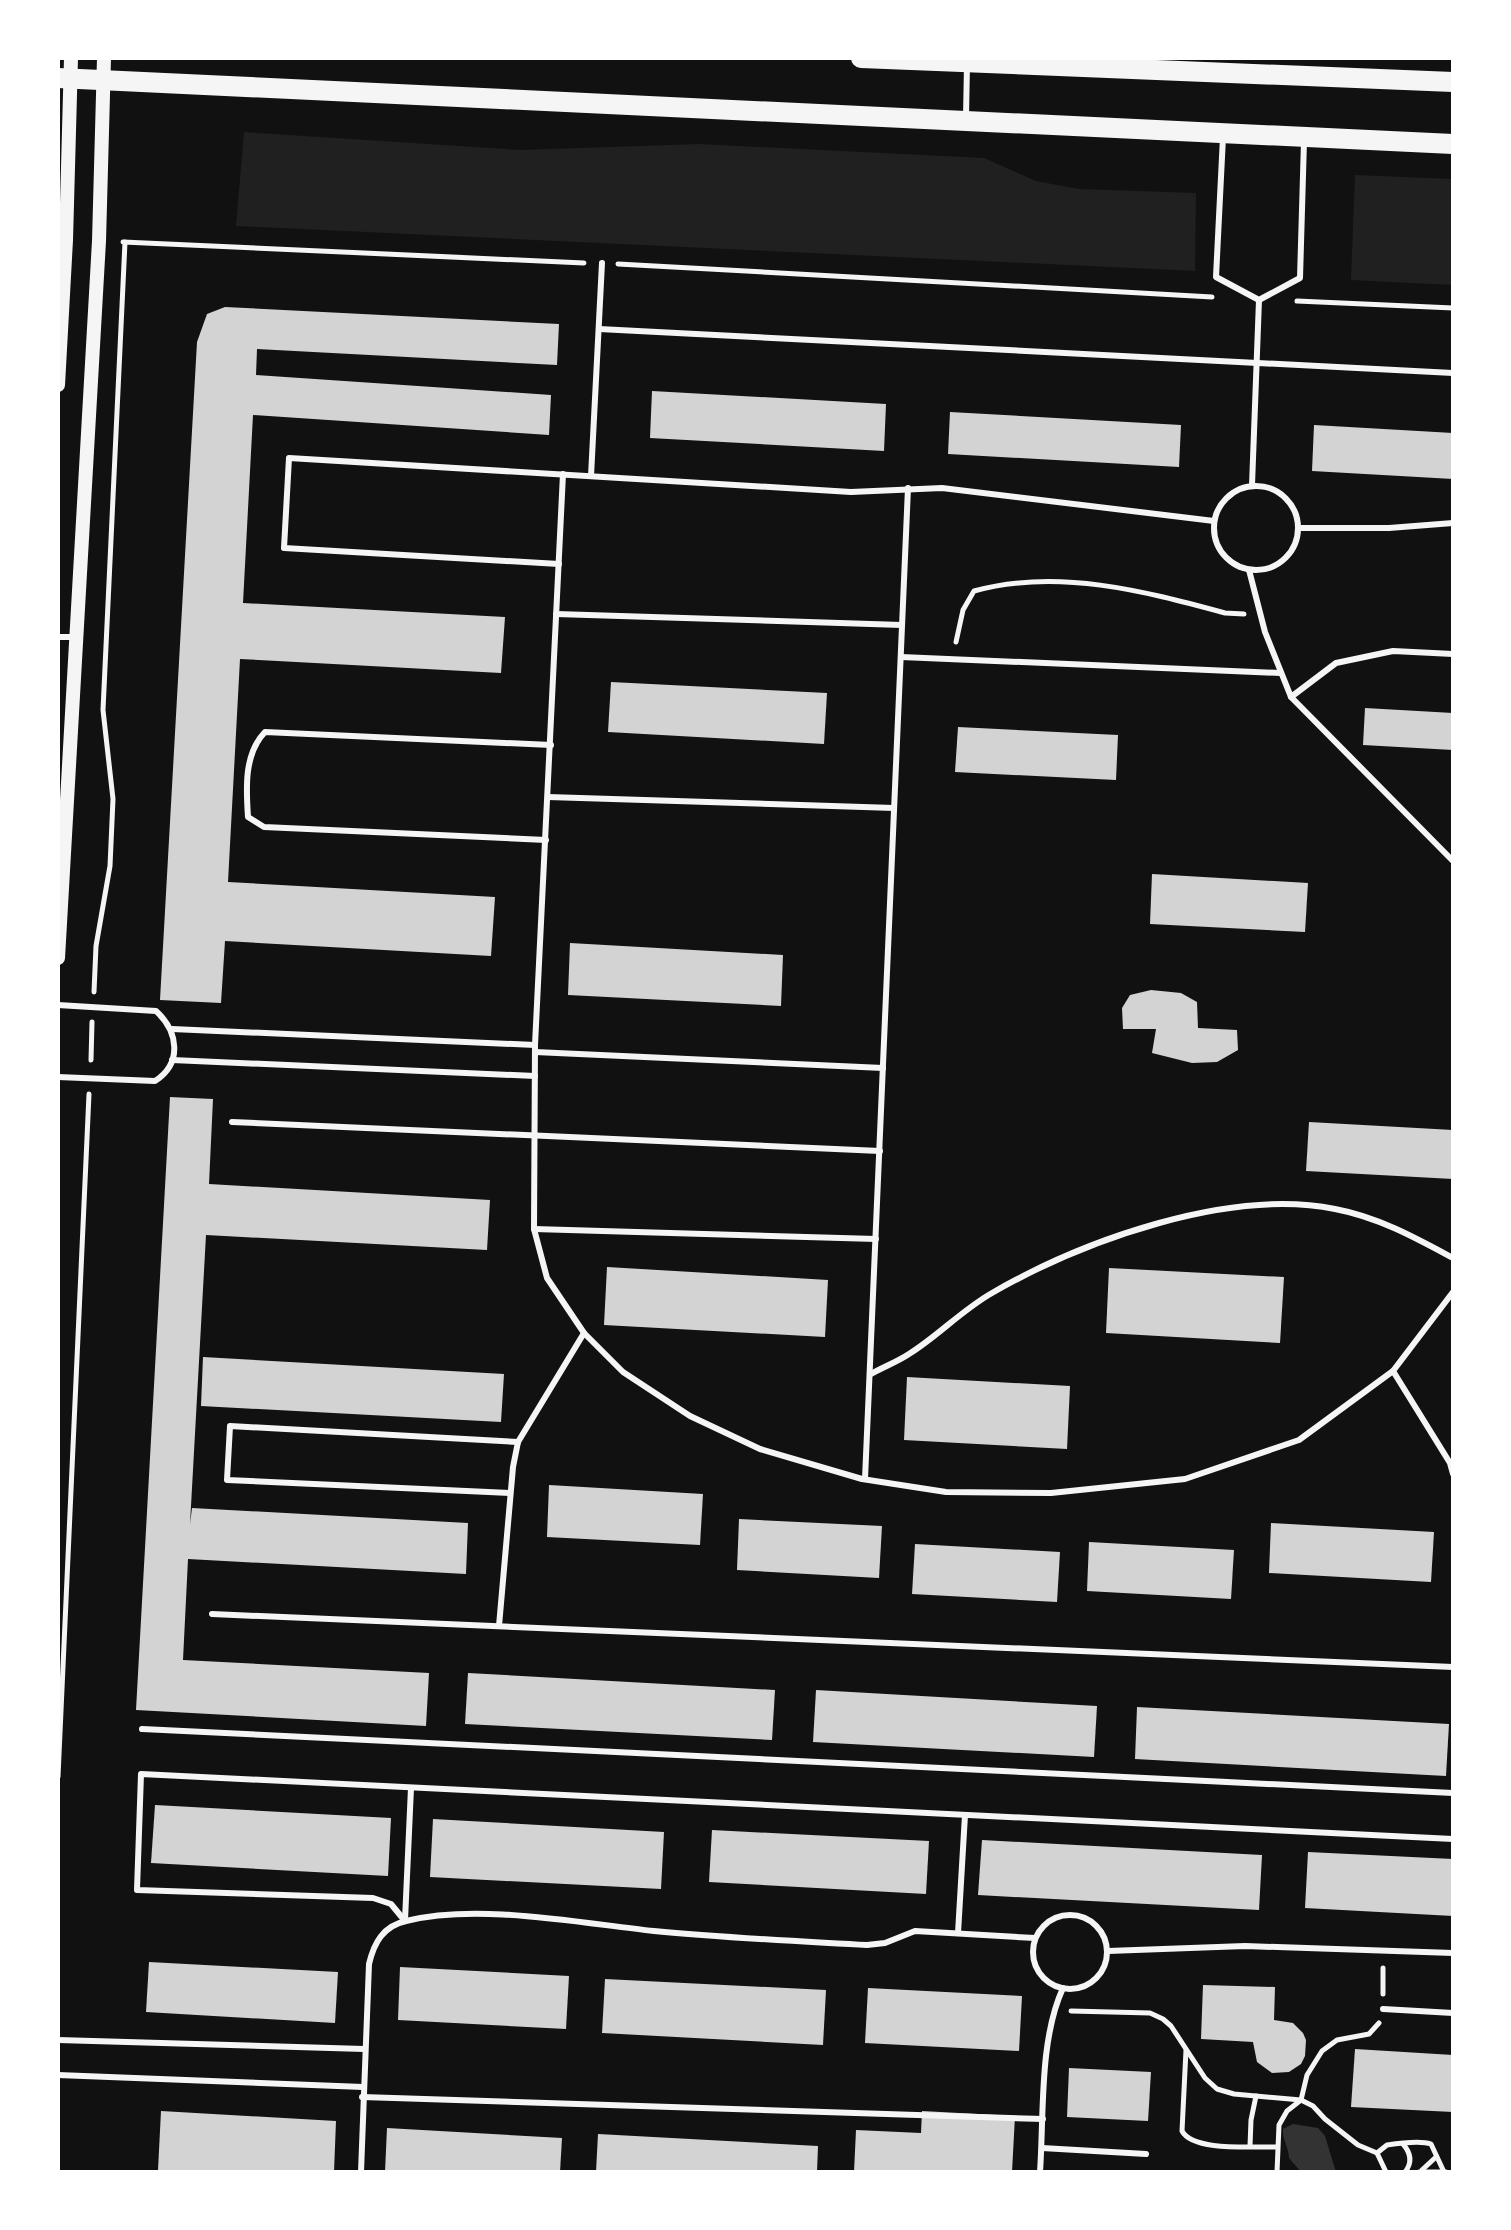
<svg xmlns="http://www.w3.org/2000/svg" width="1511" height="2230" viewBox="0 0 1511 2230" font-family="'Titillium Web',sans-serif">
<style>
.green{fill:#202020}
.water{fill:#333}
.building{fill:#d3d3d3}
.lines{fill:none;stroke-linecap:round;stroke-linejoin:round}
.path{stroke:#f5f5f5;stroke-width:5}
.service{stroke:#f5f5f5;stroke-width:6}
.tertiary{stroke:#f5f5f5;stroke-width:14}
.primary{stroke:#f5f5f5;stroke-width:20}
</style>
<rect width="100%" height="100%" fill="#111"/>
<g class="green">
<path d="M 244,132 L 520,150 L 699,144 L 984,158 L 1036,181 L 1079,189 L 1196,193 L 1195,271 L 236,226 Z"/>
<path d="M 1355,175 L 1453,179 L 1453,285 L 1351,280 Z"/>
</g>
<path class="water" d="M 1293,2124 L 1318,2128 L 1325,2136 L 1336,2172 L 1301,2172 L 1289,2158 C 1289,2147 1282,2140 1283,2129 Z"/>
<g class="building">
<path d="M 225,307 L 559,324 L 557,365 L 257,349 L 256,375 L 551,395 L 549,435 L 253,415 L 243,603 L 505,617 L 501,673 L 240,659 L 228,882 L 495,897 L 491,956 L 225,941 L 221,1003 L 160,1000 L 197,342 L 207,314 Z"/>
<path d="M 652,391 L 886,404 L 884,451 L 650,438 Z"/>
<path d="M 950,412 L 1181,425 L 1179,467 L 948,454 Z"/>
<path d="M 1314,425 L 1453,433 L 1453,479 L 1312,471 Z"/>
<path d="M 611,682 L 827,693 L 824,744 L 608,732 Z"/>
<path d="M 1365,708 L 1453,713 L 1453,750 L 1363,745 Z"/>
<path d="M 958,727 L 1118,735 L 1116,780 L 955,772 Z"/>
<path d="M 1152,874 L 1308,883 L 1305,932 L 1150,924 Z"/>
<path d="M 570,943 L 783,955 L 781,1006 L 568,995 Z"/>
<path d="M 1151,990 L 1181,993 L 1197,1002 L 1198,1028 L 1237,1030 L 1238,1050 L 1217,1062 L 1192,1063 L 1152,1053 L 1156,1029 L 1123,1029 L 1122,1008 L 1130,995 Z"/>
<path d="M 170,1097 L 213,1099 L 209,1184 L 490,1200 L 487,1250 L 206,1235 L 190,1524 L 192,1508 L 468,1523 L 466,1574 L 188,1559 L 183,1660 L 429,1673 L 426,1726 L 136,1710 Z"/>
<path d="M 1309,1122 L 1453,1130 L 1453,1179 L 1306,1171 Z"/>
<path d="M 607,1267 L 828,1280 L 825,1337 L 604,1325 Z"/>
<path d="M 1109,1268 L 1284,1277 L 1280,1343 L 1106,1333 Z"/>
<path d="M 203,1357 L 504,1374 L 501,1422 L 201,1406 Z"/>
<path d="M 907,1377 L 1070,1386 L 1067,1449 L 904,1440 Z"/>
<path d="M 549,1485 L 703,1494 L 700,1545 L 547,1537 Z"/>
<path d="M 739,1519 L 882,1526 L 879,1578 L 737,1570 Z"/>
<path d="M 1271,1523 L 1434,1532 L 1431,1582 L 1269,1573 Z"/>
<path d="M 1089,1542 L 1234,1550 L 1231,1599 L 1087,1591 Z"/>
<path d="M 915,1544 L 1060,1552 L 1057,1602 L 912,1594 Z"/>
<path d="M 468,1673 L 775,1690 L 772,1740 L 465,1724 Z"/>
<path d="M 816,1690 L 1097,1706 L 1094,1757 L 813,1742 Z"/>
<path d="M 1137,1707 L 1449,1724 L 1446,1776 L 1135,1759 Z"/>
<path d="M 155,1805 L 391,1818 L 388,1876 L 151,1863 Z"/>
<path d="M 433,1819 L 664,1832 L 661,1889 L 430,1877 Z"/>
<path d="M 712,1830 L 929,1841 L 926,1894 L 709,1882 Z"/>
<path d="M 982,1840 L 1262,1855 L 1259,1910 L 978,1895 Z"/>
<path d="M 1308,1852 L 1453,1859 L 1453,1916 L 1305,1908 Z"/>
<path d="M 149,1962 L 338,1972 L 335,2023 L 146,2012 Z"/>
<path d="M 400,1967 L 569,1976 L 566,2029 L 398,2020 Z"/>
<path d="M 605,1979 L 826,1990 L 823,2045 L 602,2033 Z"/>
<path d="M 1203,1985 L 1275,1987 L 1274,2020 L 1293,2023 L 1303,2033 L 1306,2040 L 1305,2056 L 1301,2064 L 1289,2072 L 1272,2073 L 1257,2062 L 1253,2042 L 1201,2039 Z"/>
<path d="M 868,1988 L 1022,1996 L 1019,2051 L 865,2043 Z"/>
<path d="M 1355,2049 L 1453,2055 L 1453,2112 L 1351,2107 Z"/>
<path d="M 1069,2068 L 1151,2072 L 1148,2121 L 1067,2117 Z"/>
<path d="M 161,2111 L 336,2121 L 334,2172 L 158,2170 Z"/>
<path d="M 922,2111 L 1015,2116 L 1012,2172 L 854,2172 L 856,2130 L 921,2133 Z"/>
<path d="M 387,2128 L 562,2138 L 560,2172 L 385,2172 Z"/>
<path d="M 598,2134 L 818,2146 L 817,2172 L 596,2172 Z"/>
</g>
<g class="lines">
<g class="path">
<path d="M 123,242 L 584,263"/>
<path d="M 618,264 L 1212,297"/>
<path d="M 1297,301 L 1453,308"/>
<path d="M 956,642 L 963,610 L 974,591 C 1057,568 1144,591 1225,613 L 1244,614"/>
<path d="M 94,992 L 96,946 L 110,866 L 113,799 L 103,710 L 125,242"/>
<path d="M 91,1060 L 92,1022"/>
<path d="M 58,1777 L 89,1094"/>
<path d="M 1383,1968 L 1383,1994"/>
<path d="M 1071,2011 L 1150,2013 L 1163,2019 L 1171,2026 L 1205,2078 L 1217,2089 L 1234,2094 L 1301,2100 L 1313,2106 L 1325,2119 L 1358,2145 L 1377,2153 L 1386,2172"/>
<path d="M 1186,2050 L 1182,2131 C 1193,2152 1254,2146 1277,2147"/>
<path d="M 1403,2144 C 1410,2152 1413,2162 1405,2172"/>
<path d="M 1250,2146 L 1251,2120 L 1256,2096"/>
<path d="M 1377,2153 L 1387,2145 C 1400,2143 1420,2140 1431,2144 L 1444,2172"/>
<path d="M 1422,2170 L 1436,2157"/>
<path d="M 1277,2172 L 1279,2125 L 1287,2111 L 1301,2100 L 1307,2075 L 1322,2051 L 1337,2040 L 1369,2034 L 1379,2023"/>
<path d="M 1419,2172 L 1446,2172"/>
</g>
<g class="service">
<path d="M 966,117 L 967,64"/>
<path d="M 1223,137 L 1216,277 L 1259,300 L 1300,278 L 1304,141"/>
<path d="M 599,329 L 1453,373"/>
<path d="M 563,474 L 535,1045 L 534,1229 L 547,1278 L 584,1333 L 623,1372 L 690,1416 L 760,1449 L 862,1479 L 946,1492 L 1051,1493 L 1185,1479 L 1299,1440 L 1393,1371 L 1453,1292"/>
<path d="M 591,476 L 602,263"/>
<path d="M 1252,485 L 1259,300"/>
<circle cx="1256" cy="528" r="42"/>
<path d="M 1298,528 L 1389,528 L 1453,523"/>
<path d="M 559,564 L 284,548 L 289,458 L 851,492 L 942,488 L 1214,521"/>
<path d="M 1249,570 L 1265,632 L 1291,697 L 1453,861"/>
<path d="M 556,614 L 902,625"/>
<path d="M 58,637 L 74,637"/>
<path d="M 901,657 L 1280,673"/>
<path d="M 1291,697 L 1336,663 L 1393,651 L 1453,654"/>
<path d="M 548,797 L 894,808"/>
<path d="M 546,840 L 264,827 L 248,817 C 246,788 244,754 265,732 L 551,745"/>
<path d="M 58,1005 L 156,1011 C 178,1031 183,1063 155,1081 L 58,1077"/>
<path d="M 172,1029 L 535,1045"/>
<path d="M 535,1052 L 883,1068"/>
<path d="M 172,1060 L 535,1076"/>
<path d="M 232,1122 L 880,1151"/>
<path d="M 534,1229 L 876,1239"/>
<path d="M 1393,1371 L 1450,1463 L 1453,1474"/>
<path d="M 871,1374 C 883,1367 897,1362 909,1354 C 938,1336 962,1310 992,1293 C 1084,1240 1229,1188 1335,1209 C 1378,1217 1416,1238 1453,1258"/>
<path d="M 865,1479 L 908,488"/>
<path d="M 510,1493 L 227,1480 L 230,1426 L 518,1442"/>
<path d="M 212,1614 L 1453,1667"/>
<path d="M 499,1626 L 513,1467 L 518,1442 L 584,1333"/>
<path d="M 142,1729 L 1453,1793"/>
<circle cx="1070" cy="1952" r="37"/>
<path d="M 405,1920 L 411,1788"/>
<path d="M 405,1921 L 391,1904 L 373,1898 L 137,1890 L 141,1774 L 1453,1839"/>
<path d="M 958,1933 L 965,1815"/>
<path d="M 1108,1951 L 1245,1946 L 1453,1953"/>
<path d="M 1383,2009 L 1453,2013"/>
<path d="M 58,2040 L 364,2049"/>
<path d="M 58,2075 L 363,2087"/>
<path d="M 362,2097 L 1043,2119"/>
<path d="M 1042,2148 L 1146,2154"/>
<path d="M 361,2172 L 369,1964 C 374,1943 383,1926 406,1921 C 478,1903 579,1923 654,1931 C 725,1938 796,1941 867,1945 L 885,1943 L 915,1931 L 1035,1938"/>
<path d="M 1040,2172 C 1044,2115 1039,2040 1063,1988"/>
</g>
<g class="tertiary">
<path d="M 58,385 L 66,240 L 71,58"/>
<path d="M 58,958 L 99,241 L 104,58"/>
</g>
<g class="primary">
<path d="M 861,58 L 1453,82"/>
<path d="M 58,78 L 1453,144"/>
</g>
</g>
<rect width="1511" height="2230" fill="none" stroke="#ffffff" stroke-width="120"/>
</svg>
